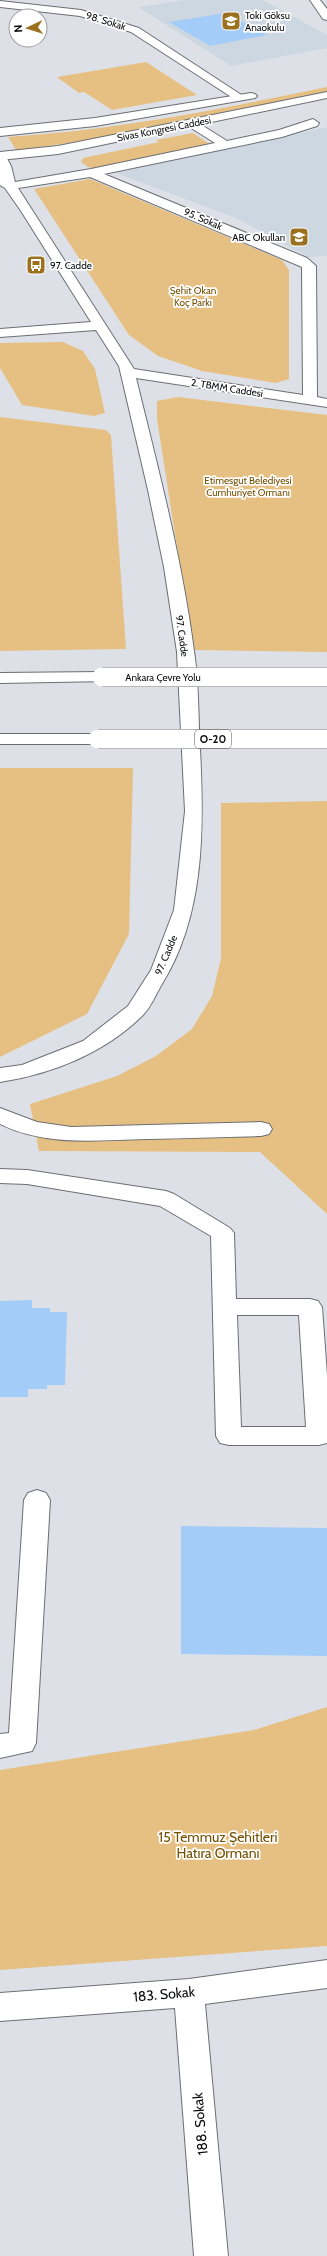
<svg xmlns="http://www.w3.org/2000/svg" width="327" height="2256" viewBox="0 0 327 2256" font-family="Cabin,sans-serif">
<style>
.built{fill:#cdd7e2}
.green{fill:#e6c083}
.building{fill:#a4ccf9}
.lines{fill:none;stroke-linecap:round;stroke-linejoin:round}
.minor-casing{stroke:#6b6f74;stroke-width:2}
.major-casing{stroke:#6b6f74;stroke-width:2}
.highway-casing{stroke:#6b6f74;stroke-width:2}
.minor{fill:#fff;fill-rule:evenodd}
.major{fill:#fff;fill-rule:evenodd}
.highway{fill:#fff;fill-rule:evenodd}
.highway-bridge-casing{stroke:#6b6f74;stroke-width:20;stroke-linecap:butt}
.highway-bridge{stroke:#fff;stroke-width:19}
.labels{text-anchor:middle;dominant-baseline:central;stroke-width:3.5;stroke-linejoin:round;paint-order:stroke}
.far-poi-label{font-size:10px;fill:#0a0b0d;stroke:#fff;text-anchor:start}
.far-street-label{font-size:10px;fill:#0a0b0d;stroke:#fff}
.far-park-label{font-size:10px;fill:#745003;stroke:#fff}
.shield{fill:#fff;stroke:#545456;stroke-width:1}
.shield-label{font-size:11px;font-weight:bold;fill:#0a0b0d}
.near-park-label{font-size:14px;fill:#745003;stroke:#fff}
.near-street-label{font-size:14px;fill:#0a0b0d;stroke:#fff}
</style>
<rect width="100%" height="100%" fill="#dde1e7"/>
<g class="built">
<path d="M 186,0 L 263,0 L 327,35 L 327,48 L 231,66 L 138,7 Z"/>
<path d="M 327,127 L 327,256 L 308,257 L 236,218 L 116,173 Z"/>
</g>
<g class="green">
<path d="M 146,62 L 197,95 L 112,110 L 84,92 L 79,93 L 57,77 Z"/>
<path d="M 327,87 L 327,91 L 306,96 C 210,115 114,139 16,150 L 8,137 C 116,130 221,109 327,87 Z"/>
<path d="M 193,133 L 211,145 L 98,169 L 88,167 L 81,162 L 83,158 L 159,142 L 156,140 Z"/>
<path d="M 90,179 L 282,260 L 289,270 L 289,379 L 276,383 L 202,371 L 158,356 L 129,335 L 34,189 Z"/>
<path d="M 63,342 L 83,351 L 95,369 L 105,413 L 94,416 L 22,405 L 0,368 L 0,343 Z"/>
<path d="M 178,397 L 327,415 L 327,652 L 193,650 L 157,419 L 157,401 Z"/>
<path d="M 0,417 L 106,430 L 111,435 L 126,649 L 0,651 Z"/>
<path d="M 0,768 L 133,768 L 129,934 L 87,1014 L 0,1057 Z"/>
<path d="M 327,801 L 327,1214 L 260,1152 L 39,1151 L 30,1104 L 117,1076 L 156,1056 L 192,1029 L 212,996 L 221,958 L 221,803 Z"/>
<path d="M 327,1707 L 327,1946 L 0,1970 L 0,1770 L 254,1730 Z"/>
</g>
<g class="building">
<path d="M 226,13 L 267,35 L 210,46 L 169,22 Z"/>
<path d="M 32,1300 L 32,1308 L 50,1308 L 50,1312 L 67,1312 L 65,1385 L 47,1385 L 47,1389 L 28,1389 L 28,1397 L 0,1397 L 0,1301 Z"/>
<path d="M 181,1526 L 327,1528 L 327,1656 L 181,1654 Z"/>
</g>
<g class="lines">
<defs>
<g id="minor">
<path d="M 310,0 L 320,0 L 327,9 L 327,20 L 323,19 Z"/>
<path d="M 0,1 L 81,10 L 139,28 L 246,98 L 244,100 L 236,100 L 131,32 L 80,16 L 0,7 Z"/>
<path d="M 192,119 L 227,141 L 279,130 L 313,119 L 319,123 L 317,126 L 282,137 L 104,174 L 307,258 L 316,266 L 317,397 L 327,399 L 327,407 L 136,378 C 158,468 182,558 194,651 C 199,683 198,717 200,749 C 204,828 205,915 162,984 C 156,994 151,1007 143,1015 C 105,1053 52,1074 0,1082 L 0,1068 L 22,1065 L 83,1041 L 128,1006 L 151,970 L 174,910 L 185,811 L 177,652 L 164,567 L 148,490 L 119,366 L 96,330 L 0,337 L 0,329 L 91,322 L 21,211 L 5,188 L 0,185 L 0,152 L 4,153 L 11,166 L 15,182 L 91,169 L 215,143 L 188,126 L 186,123 L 188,120 ZM 90,177 L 302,267 L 303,395 L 134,369 L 18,188 Z"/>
<path d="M 0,1108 L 37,1122 L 71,1127 L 261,1122 L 269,1124 L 272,1129 L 269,1134 L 261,1136 C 223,1137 185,1138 148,1139 C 98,1140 46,1147 0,1124 Z"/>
<path d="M 0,1169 L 27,1170 L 166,1191 L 174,1194 L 230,1228 L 234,1233 L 236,1299 L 310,1299 L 318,1301 L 322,1307 L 327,1375 L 327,1443 L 319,1445 L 229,1445 L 220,1443 L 216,1436 L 211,1236 L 160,1206 L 27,1184 L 0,1183 ZM 237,1315 L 299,1315 L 306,1427 L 241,1427 Z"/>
<path d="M 37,1490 L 46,1493 L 50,1500 L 36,1743 L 32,1751 L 0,1758 L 0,1734 L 9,1733 L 24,1500 L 28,1493 Z"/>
<path d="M 327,1960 L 327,1988 L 205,2004 L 228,2256 L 194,2256 L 175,2008 L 0,2021 L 0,1993 L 189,1979 Z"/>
</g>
<g id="major">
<path d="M 327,92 L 327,98 L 58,154 L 0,160 L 0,152 L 58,146 Z"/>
<path d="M 251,93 L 255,94 L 257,96 L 255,98 L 95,126 L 0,136 L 0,128 L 95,118 Z"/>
</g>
<g id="highway">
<path d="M 102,672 L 108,673 L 111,677 L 108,681 L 0,683 L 0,673 Z"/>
<path d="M 0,734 L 98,734 L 104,735 L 107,739 L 104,743 L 98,744 L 0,744 Z"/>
</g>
</defs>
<use href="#minor" class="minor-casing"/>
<use href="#major" class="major-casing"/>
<use href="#highway" class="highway-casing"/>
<use href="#minor" class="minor"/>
<use href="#major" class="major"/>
<use href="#highway" class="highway"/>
<defs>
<g id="highway-bridge">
<path d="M 102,677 L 327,677"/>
<path d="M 98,739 L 327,739"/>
</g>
</defs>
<use href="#highway-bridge" class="highway-bridge-casing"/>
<use href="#highway-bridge" class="highway-bridge"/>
</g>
<defs>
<symbol id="school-square" viewBox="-11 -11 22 22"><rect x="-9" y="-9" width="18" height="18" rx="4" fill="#9b711f" stroke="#fff"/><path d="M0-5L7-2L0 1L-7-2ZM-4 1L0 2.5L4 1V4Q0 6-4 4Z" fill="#fff"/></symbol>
<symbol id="bus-square" viewBox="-11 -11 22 22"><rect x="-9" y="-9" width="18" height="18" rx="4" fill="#9b711f" stroke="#fff"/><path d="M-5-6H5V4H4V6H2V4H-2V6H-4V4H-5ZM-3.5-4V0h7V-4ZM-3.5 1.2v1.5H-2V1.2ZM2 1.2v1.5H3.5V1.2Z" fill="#fff"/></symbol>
</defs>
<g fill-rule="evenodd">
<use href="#school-square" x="220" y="10" width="22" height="22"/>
<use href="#school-square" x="288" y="226" width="22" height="22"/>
<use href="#bus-square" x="25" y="254" width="22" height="22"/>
</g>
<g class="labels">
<g class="far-poi-label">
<text x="245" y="15">Toki Göksu<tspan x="245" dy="12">Anaokulu</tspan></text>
<text x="285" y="237" text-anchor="end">ABC Okulları</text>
<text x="50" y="265">97. Cadde</text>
</g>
<g class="far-street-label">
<text transform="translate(106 21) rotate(17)">98. Sokak</text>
<text transform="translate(164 129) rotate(-11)">Sivas Kongresi Caddesi</text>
<text transform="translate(203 219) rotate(23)">95. Sokak</text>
<text transform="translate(227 388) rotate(9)">2. TBMM Caddesi</text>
<text transform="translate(182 636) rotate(82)">97. Cadde</text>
<text x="163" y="677">Ankara Çevre Yolu</text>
<text transform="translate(166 955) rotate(-67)">97. Cadde</text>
</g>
<g class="far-park-label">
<text x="193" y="290">Şehit Okan<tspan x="193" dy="12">Koç Parkı</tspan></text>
<text x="248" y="480">Etimesgut Belediyesi<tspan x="248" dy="12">Cumhuriyet Ormanı</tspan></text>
</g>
<rect class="shield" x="195" y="730" width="36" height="18" rx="3"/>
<g class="shield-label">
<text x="213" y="739">O-20</text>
</g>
<g class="near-park-label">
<text x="218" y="1837">15 Temmuz Şehitleri<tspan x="218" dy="16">Hatıra Ormanı</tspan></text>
</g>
<g class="near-street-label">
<text transform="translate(164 1994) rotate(-5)">183. Sokak</text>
<text transform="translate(200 2124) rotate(-95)">188. Sokak</text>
</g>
</g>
<g transform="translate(28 28) rotate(266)"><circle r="19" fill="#ffffff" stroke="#9d9d9e"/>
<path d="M0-3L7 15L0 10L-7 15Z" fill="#9b711f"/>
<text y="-6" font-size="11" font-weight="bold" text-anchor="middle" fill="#0a0b0d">N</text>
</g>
</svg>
